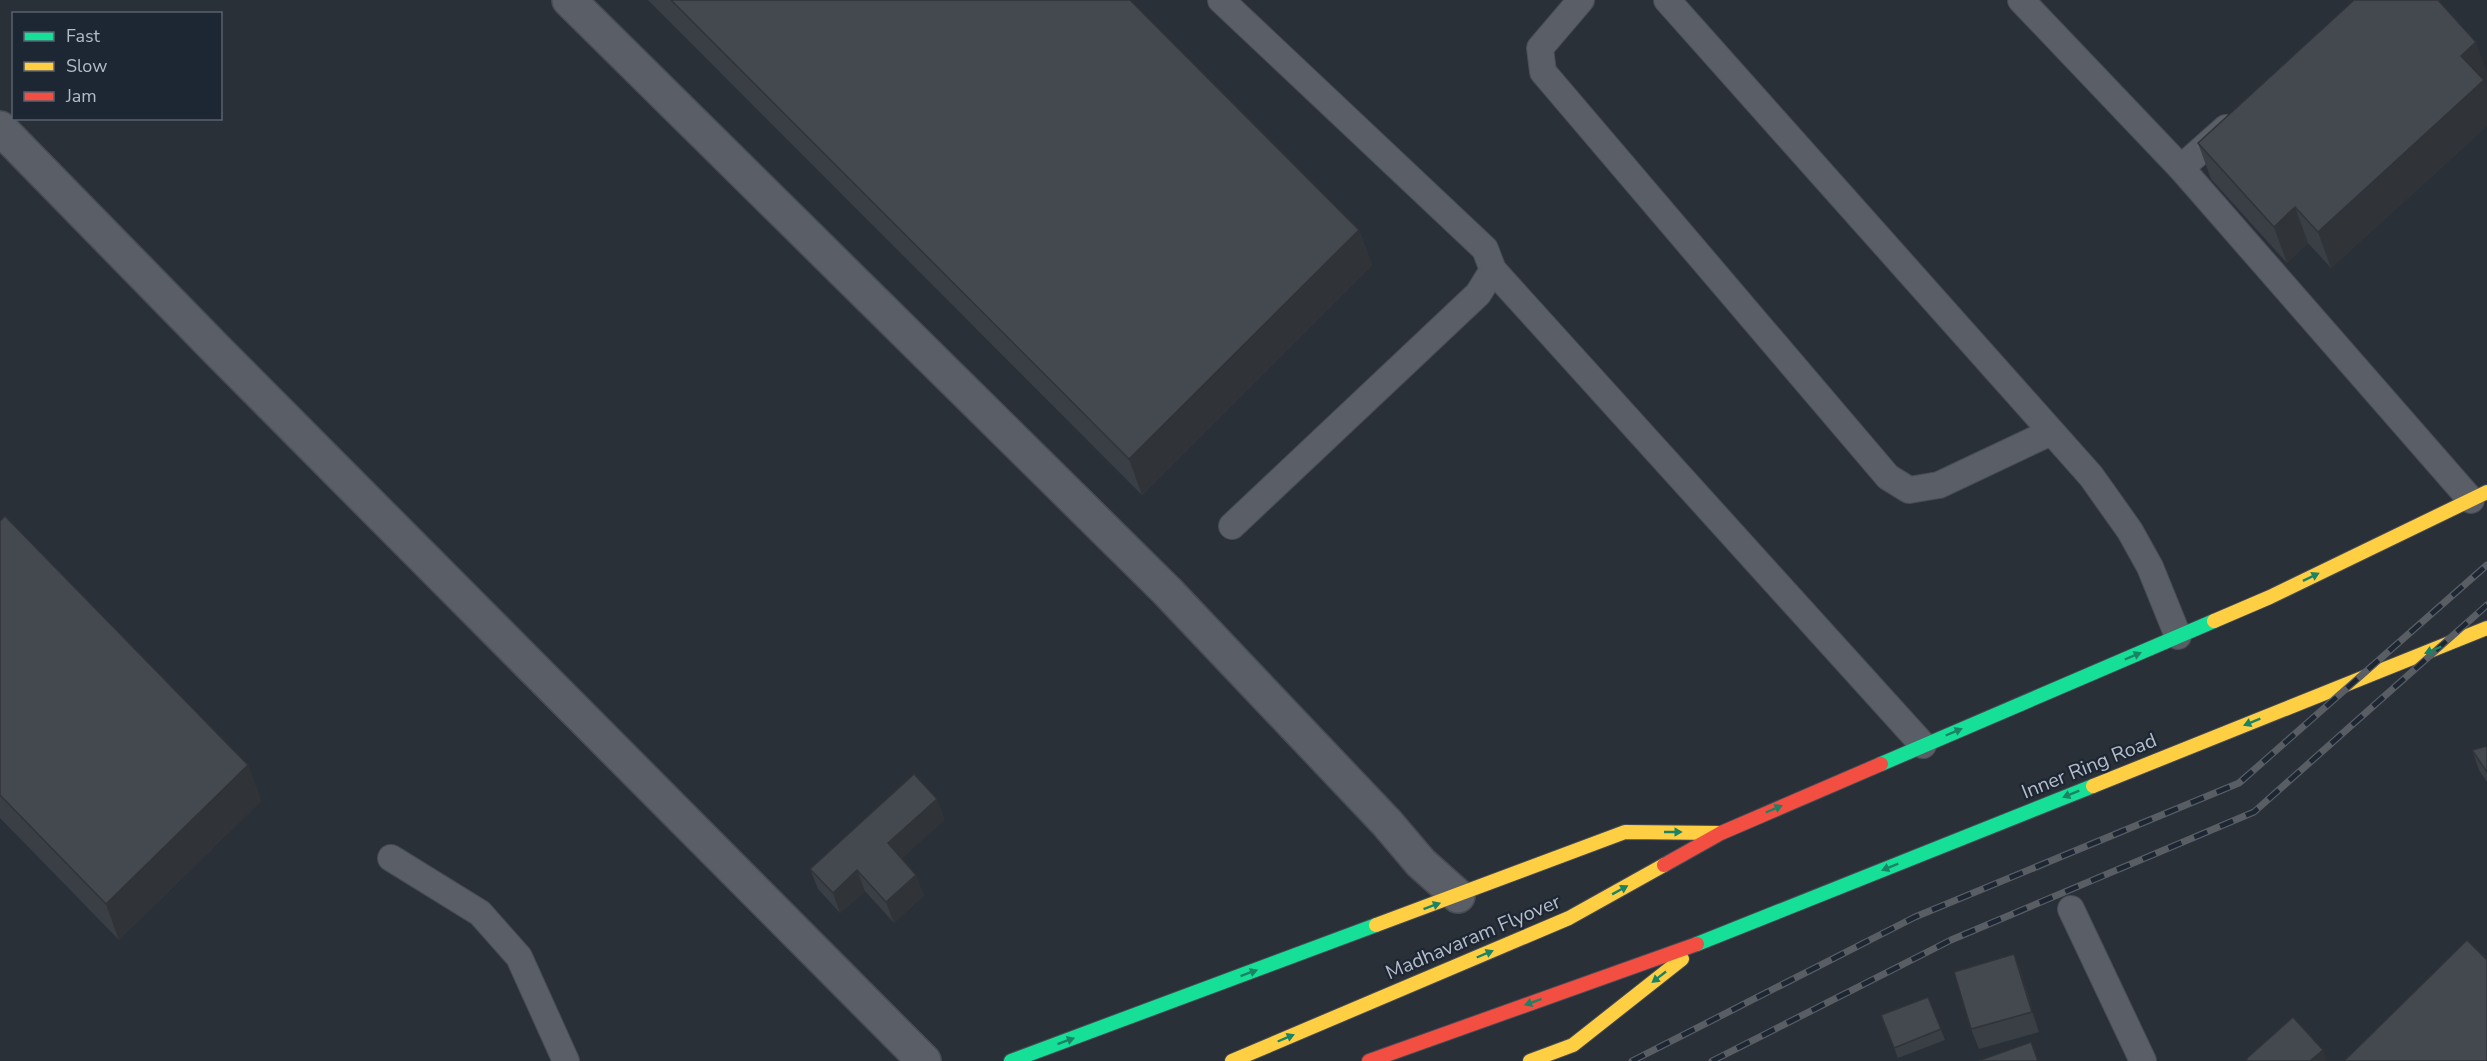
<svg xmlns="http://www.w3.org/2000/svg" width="2487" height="1061" viewBox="0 0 2487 1061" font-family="'Nunito Sans',sans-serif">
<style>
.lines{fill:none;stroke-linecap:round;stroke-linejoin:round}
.lane-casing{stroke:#484c53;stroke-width:28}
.street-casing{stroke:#484c53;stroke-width:36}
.fast-casing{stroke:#484c55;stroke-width:16}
.slow-casing{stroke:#484c55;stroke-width:16}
.jam-casing{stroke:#484c55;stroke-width:16}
.lane{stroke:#5a5e66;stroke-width:26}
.street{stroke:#5a5e66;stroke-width:33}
.fast{stroke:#16e098;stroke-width:14}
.slow{stroke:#ffcf43;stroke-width:14}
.jam{stroke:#f24e42;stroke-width:14}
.rail-casing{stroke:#595d64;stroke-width:7}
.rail{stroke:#1d2633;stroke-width:4.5;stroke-dasharray:14;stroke-linecap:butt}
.wall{fill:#3a3f45}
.shaded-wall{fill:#303338}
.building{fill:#444950;stroke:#303338;stroke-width:1.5}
.oneway{fill:#1a8366}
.labels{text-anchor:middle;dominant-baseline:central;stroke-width:4.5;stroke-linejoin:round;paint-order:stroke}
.street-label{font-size:20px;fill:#b4bcc9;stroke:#1d2633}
</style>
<rect width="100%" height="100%" fill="#2a3038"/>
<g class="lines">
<defs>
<g id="lane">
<path d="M 1221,0 L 1485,249 L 1493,270 L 1478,294 L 1232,526"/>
<path d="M 1581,0 L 1540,48 L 1543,72 L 1888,477 L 1909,490 L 1939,485 L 2051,432"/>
<path d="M 1667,0 L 2091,476 L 2130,531 L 2150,567 L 2178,636"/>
<path d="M 2021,0 L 2181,168 L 2471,500"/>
<path d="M 2181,168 L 2226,128"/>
<path d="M 1493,270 L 1923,745"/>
<path d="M 391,858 L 480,913 L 519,957 L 566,1061"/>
<path d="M 2071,909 L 2143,1061"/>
</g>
<g id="street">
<path d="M 569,0 L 1167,591 L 1387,823 L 1421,863 L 1458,896"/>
<path d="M 0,128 L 219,352 L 924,1061"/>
</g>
<g id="fast">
<path d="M 1881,764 L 2214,621"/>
<path d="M 1697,944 L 2093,786"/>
<path d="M 1011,1061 L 1376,925"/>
</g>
<g id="slow">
<path d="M 2214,621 L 2270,597 L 2487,492"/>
<path d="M 2093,786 L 2487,628"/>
<path d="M 1376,925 L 1625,832 L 1719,833"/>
<path d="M 1232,1061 L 1569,918 L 1664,865"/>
<path d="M 1530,1061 L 1573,1045 L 1682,959"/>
</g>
<g id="jam">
<path d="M 1664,865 L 1721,833 L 1881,764"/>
<path d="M 1369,1061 L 1697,944"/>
</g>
</defs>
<use href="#lane" class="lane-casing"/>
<use href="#street" class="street-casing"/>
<use href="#fast" class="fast-casing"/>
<use href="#slow" class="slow-casing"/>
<use href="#jam" class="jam-casing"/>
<use href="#lane" class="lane"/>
<use href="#street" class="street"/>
<use href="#fast" class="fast"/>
<use href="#slow" class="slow"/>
<use href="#jam" class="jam"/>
<defs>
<g id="rail">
<path d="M 1632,1061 L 1915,917 L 2239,783 L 2487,565"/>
<path d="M 1712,1061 L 1951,940 L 2254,812 L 2487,605"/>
</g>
</defs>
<use href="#rail" class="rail-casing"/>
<use href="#rail" class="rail"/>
</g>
<g class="wall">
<path d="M 648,0 L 1130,0 L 1359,230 L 1372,265 L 1142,495 Z"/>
<path d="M 2487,72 L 2487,79 L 2485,82 L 2487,88 L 2487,126 L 2331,268 L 2308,243 L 2287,263 L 2211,179 L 2198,143 Z"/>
<path d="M 0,521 L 248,765 L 261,801 L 119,940 L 0,818 Z"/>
<path d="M 2487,746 L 2487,782 L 2479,770 L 2472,750 Z"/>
<path d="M 945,819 L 902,858 L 924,895 L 894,923 L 865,891 L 840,913 L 818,889 L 810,869 Z"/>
<path d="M 2014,954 L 2022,975 L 2039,1032 L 1979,1049 L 1971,1029 Z"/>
<path d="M 1928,997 L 1945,1040 L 1898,1058 L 1881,1015 Z"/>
</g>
<g class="shaded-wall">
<path d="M 2476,42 L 2487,72 L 2487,79 L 2485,82 L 2487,88 L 2487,126 L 2331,268 L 2318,232 L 2461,56 Z"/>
<path d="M 2295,207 L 2308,243 L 2287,263 L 2274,227 Z"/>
<path d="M 1359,230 L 1372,265 L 1142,495 L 1129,459 Z"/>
<path d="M 248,765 L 261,801 L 119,940 L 106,904 Z"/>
<path d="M 937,799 L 945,819 L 896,864 L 888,843 Z"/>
<path d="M 857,870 L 865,891 L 840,913 L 833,893 Z"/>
<path d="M 916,875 L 924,895 L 894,923 L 886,902 Z"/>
<path d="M 2014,954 L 2022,975 L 2039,1032 L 2032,1012 Z"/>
<path d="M 2323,1050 L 2327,1061 L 2310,1061 Z"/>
</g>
<g class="building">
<path d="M 671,0 L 1130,0 L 1359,230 L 1129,459 Z"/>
<path d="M 2354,0 L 2438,0 L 2476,42 L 2461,56 L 2484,80 L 2318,232 L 2295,207 L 2274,227 L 2198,143 Z"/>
<path d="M 5,516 L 248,765 L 106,904 L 0,795 L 0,521 Z"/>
<path d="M 2487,746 L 2487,772 L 2472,750 Z"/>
<path d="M 914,774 L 937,799 L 888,843 L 916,875 L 886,902 L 857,870 L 833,893 L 810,869 Z"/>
<path d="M 2467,940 L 2487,960 L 2487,1061 L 2344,1061 Z"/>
<path d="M 2014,954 L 2032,1012 L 1971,1029 L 1954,972 Z"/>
<path d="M 1928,997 L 1941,1029 L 1894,1048 L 1881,1015 Z"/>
<path d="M 2293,1017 L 2323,1050 L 2310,1061 L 2248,1061 L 2246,1059 Z"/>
<path d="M 2031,1042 L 2038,1061 L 1978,1061 Z"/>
</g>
<defs><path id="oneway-solid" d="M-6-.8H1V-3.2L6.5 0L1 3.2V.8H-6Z" transform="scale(1.5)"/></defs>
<g class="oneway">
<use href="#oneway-solid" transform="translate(2311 577) rotate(-26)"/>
<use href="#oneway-solid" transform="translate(2433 650) rotate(158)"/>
<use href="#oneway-solid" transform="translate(2133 656) rotate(-23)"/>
<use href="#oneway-solid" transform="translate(2252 722) rotate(158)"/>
<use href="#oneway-solid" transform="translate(1954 732) rotate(-23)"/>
<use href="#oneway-solid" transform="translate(2071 794) rotate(158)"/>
<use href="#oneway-solid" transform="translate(1774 809) rotate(-23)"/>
<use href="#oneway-solid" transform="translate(1673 832)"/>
<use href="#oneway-solid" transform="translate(1890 867) rotate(158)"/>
<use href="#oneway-solid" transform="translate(1620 890) rotate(-29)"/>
<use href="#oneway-solid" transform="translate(1432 906) rotate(-20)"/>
<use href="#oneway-solid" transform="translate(1485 954) rotate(-23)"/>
<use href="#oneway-solid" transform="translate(1249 973) rotate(-20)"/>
<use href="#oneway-solid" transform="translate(1659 977) rotate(142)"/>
<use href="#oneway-solid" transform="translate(1533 1002) rotate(160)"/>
<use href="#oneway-solid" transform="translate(1286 1038) rotate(-23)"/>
<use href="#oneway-solid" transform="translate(1066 1041) rotate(-20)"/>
</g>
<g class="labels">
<g class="street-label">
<text transform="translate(2089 766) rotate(-22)">Inner Ring Road</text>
<text transform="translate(1473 937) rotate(-23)">Madhavaram Flyover</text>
</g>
</g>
<rect x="12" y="12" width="210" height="108" fill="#1d2633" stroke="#59626f" stroke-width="1.5"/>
<rect x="24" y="32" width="30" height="9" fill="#16e098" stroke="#59626f" stroke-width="1.5"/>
<text x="66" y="42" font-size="18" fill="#b4bcc9">Fast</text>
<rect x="24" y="62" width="30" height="9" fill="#ffcf43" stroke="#59626f" stroke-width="1.5"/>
<text x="66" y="72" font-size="18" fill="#b4bcc9">Slow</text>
<rect x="24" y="92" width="30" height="9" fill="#f24e42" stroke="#59626f" stroke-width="1.5"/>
<text x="66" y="102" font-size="18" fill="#b4bcc9">Jam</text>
</svg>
